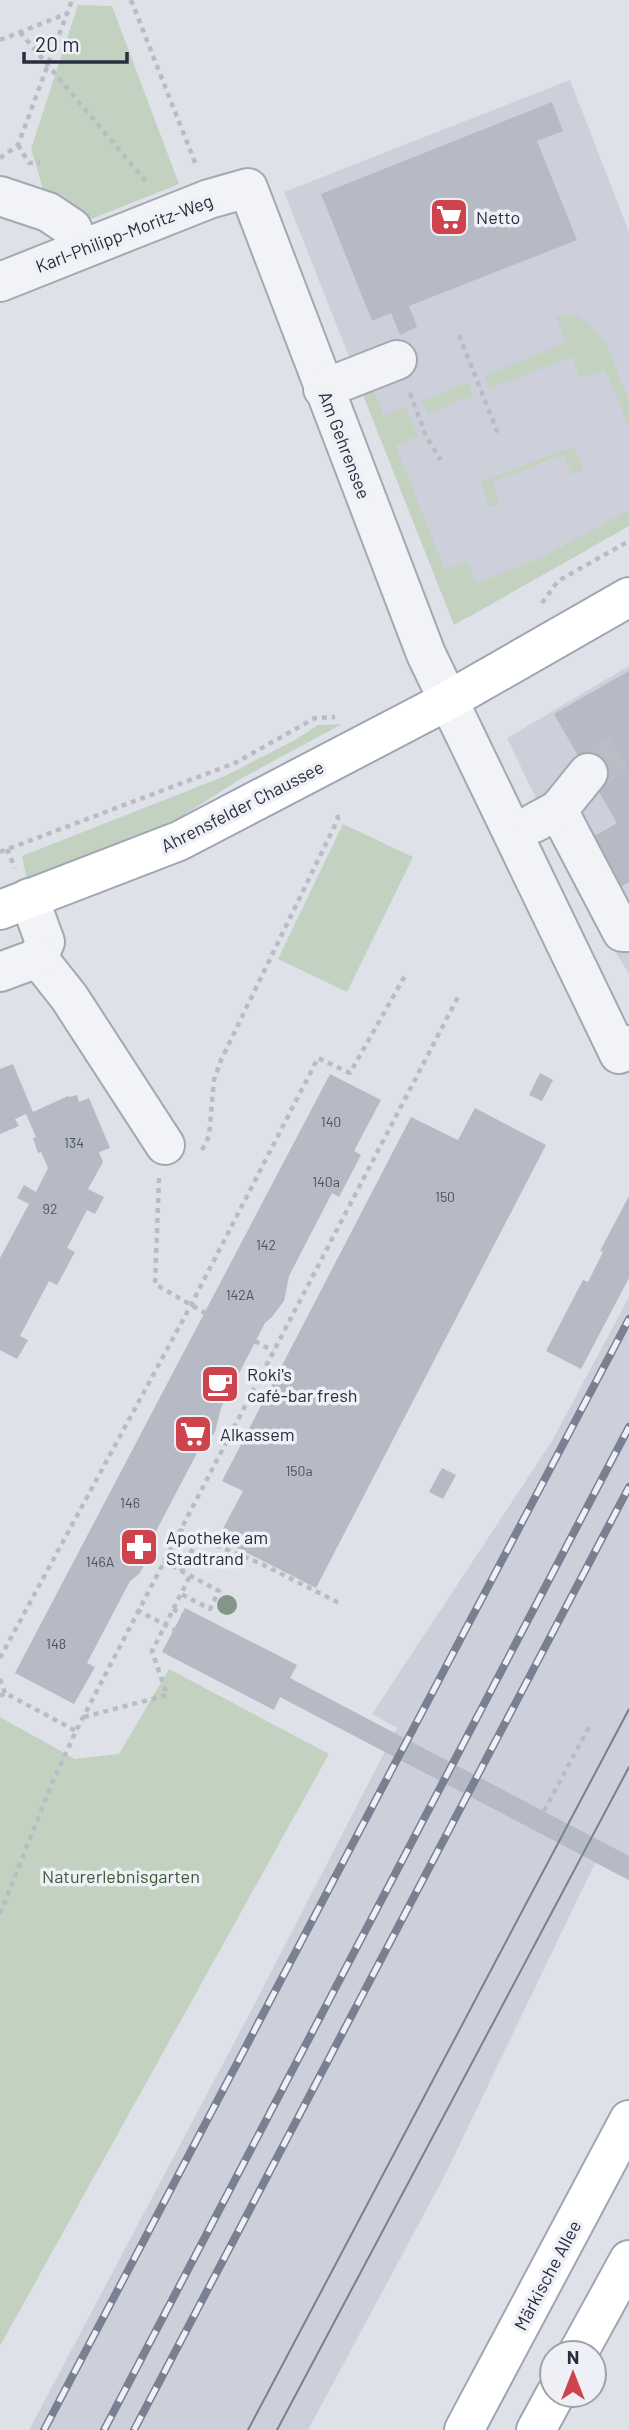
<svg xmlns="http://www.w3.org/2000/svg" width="629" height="2430" viewBox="0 0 629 2430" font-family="Barlow,sans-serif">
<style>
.built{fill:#cdd0da}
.green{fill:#c3d2c0}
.building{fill:#b6bac5}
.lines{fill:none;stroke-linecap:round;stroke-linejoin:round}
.minor-tunnel{stroke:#babdc6;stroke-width:38;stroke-dasharray:38 19;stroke-linecap:butt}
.minor-casing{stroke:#a4a8b2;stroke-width:42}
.major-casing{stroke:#9ea5b4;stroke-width:42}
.path{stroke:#b9bcc3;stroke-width:4.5;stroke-dasharray:5 5;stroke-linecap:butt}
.minor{stroke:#f1f3f6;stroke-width:38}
.major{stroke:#fff;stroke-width:38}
.tram{stroke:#788091;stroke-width:2}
.rail-casing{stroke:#788091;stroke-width:8}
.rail{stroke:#eef0f5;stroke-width:5;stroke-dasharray:16;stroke-linecap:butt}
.tree{fill:#839786}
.labels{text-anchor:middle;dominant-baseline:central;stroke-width:7;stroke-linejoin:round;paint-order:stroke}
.number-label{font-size:14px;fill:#4c5160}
.poi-label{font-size:18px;fill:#282e3f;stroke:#eef0f5;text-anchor:start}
.street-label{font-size:18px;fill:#282e3f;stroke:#eef0f5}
.park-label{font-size:18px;fill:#395a35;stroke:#eef0f5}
</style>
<rect width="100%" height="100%" fill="#dee1e8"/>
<g class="built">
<path d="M 570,80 L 629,232 L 629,526 L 463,620 L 451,615 L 284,192 Z"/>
<path d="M 629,666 L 629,974 L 588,907 L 507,738 Z"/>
<path d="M 629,1297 L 629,1880 L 595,1863 L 444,2177 L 308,2430 L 29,2430 L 252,2009 L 397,1728 L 372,1714 L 552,1441 Z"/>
</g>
<g class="green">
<path d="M 78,5 L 112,6 L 179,184 L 91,219 L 63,206 L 43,189 L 31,149 Z"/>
<path d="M 569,315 L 579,317 L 590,324 L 606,343 L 629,402 L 629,427 L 605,370 L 580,378 L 572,357 L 489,389 L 484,376 L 566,343 L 556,316 Z"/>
<path d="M 468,382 L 473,395 L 428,414 L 422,401 Z"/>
<path d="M 373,390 L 384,415 L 405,407 L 419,436 L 396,446 L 445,570 L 467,560 L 477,583 L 546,555 L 629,510 L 629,526 L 454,625 L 363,395 Z"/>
<path d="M 574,446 L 583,471 L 572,475 L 563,455 L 492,482 L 500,503 L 489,507 L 480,482 Z"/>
<path d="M 342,724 L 242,778 L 165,827 L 27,880 L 22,856 L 225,776 L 295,740 L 318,725 Z"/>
<path d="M 343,824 L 413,857 L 347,992 L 278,959 Z"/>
<path d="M 169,1669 L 329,1754 L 0,2346 L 0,1717 L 75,1759 L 119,1754 Z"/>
</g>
<g class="building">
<path d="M 552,102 L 563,131 L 537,141 L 577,240 L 409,306 L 417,327 L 408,331 L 400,335 L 391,313 L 372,321 L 321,194 Z"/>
<path d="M 629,671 L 629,882 L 611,892 L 584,842 L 617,823 L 554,714 Z"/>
<path d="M 13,1064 L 33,1112 L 68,1096 L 69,1097 L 77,1095 L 79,1102 L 89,1098 L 110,1148 L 99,1152 L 103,1162 L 88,1189 L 104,1197 L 95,1214 L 87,1210 L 67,1248 L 75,1252 L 57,1285 L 49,1281 L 20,1336 L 28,1340 L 17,1359 L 0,1350 L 0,1258 L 29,1204 L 17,1198 L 24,1185 L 36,1192 L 48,1168 L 41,1152 L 38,1153 L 33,1138 L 36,1137 L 26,1114 L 15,1119 L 19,1126 L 0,1134 L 0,1069 Z"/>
<path d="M 540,1073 L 553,1080 L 542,1101 L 529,1095 Z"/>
<path d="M 330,1074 L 381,1100 L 354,1151 L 361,1155 L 339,1197 L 332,1193 L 289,1276 L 284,1301 L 272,1317 L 265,1323 L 221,1408 L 215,1432 L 197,1453 L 154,1535 L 149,1557 L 139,1574 L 130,1581 L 87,1663 L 95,1667 L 74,1704 L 15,1673 Z"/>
<path d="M 475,1108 L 546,1145 L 316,1588 L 218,1538 L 243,1491 L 222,1481 L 411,1117 L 458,1140 Z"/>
<path d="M 629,1196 L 629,1278 L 581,1369 L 546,1351 L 583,1280 L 588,1282 L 603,1252 L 600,1251 Z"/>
<path d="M 442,1468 L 456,1475 L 443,1499 L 429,1492 Z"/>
<path d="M 185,1608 L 297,1665 L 290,1678 L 629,1856 L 629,1880 L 280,1697 L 274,1710 L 162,1652 Z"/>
</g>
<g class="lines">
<path class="minor-tunnel" d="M 588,773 L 629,747"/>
<defs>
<g id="minor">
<path d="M 0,196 L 48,212 L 72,228 L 81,249"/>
<path d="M 0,282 L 209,199 L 248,188 L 426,654 L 619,1054 L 629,1045"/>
<path d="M 323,389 L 397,360"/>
<path d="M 558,810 L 622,932 L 629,932"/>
<path d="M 534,823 L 558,810 L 588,773"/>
<path d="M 29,898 L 45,942 L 38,958 L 69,997 L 165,1145"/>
<path d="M 0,972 L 38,958"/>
</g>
<g id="major">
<path d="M 0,910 L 179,841 L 449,700 L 629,597"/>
<path d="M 578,2353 L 629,2260"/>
<path d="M 464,2430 L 629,2120"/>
<path d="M 536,2430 L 555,2395"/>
</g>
</defs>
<use href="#minor" class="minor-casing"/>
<use href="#major" class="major-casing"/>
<g class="path">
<path d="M 131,0 L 196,165"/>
<path d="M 20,32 L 148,184"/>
<path d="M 0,40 L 66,14"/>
<path d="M 18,145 L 29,163 L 40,163"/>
<path d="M 0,158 L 18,145 L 72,0"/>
<path d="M 459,335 L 499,436"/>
<path d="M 410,393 L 426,436 L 441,460"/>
<path d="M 542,603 L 558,581 L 629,541"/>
<path d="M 7,849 L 15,868"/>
<path d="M 0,852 L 235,763 L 315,718 L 335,717"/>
<path d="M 202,1150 L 209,1136 L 214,1080 L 221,1060 L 338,819 L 337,814"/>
<path d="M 159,1178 L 155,1284 L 205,1313"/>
<path d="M 255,1341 L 273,1351"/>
<path d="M 179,1530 L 262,1564 L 341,1604"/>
<path d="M 163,1561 L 219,1591 L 210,1609 L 181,1594"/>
<path d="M 181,1571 L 198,1539"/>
<path d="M 173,1609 L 193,1620"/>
<path d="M 137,1610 L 268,1679"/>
<path d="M 0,1658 L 191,1305 L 318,1058 L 350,1073 L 406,974"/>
<path d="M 0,1679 L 5,1693"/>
<path d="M 0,1696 L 5,1693 L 76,1731"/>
<path d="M 84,1717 L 167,1695 L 152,1651 L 190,1576"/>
<path d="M 544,1811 L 589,1727"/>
<path d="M 0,1914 L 53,1781 L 76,1731 L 458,997"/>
</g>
<use href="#minor" class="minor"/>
<use href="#major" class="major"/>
<g class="tram">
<path d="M 248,2430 L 629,1709"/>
<path d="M 277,2430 L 629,1767"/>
</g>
<defs>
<g id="rail">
<path d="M 44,2430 L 629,1319"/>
<path d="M 104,2430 L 629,1427"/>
<path d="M 134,2430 L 629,1487"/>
</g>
</defs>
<use href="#rail" class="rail-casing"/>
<use href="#rail" class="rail"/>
</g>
<circle class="tree" cx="227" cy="1605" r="10"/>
<defs>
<symbol id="supermarket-square" viewBox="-11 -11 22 22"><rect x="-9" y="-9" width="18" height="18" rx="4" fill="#cd434e" stroke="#eef0f5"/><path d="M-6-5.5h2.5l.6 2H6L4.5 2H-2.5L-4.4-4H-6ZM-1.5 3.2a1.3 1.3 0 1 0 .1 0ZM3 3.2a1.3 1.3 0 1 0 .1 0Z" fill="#fff"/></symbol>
<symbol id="cafe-square" viewBox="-11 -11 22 22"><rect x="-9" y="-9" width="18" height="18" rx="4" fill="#cd434e" stroke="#eef0f5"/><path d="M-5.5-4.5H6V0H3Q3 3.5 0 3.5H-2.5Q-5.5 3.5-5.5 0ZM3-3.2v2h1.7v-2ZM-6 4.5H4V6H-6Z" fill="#fff"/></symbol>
<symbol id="pharmacy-square" viewBox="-11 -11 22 22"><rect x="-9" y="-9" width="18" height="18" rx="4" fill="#cd434e" stroke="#eef0f5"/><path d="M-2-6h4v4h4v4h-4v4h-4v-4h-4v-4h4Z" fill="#fff"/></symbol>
</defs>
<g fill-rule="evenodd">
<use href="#supermarket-square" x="427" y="195" width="44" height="44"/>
<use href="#cafe-square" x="198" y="1362" width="44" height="44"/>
<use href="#supermarket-square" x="171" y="1412" width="44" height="44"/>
<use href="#pharmacy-square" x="117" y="1525" width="44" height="44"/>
</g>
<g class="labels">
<g class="number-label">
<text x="331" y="1121">140</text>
<text x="74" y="1142">134</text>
<text x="326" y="1181">140a</text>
<text x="445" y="1196">150</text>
<text x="50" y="1208">92</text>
<text x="266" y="1244">142</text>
<text x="240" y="1294">142A</text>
<text x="299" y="1470">150a</text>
<text x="130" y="1502">146</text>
<text x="100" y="1561">146A</text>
<text x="56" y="1643">148</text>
</g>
<g class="poi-label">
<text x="476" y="217">Netto</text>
<text x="247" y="1374">Roki's<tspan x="247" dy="21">café-bar fresh</tspan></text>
<text x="220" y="1434">Alkassem</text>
<text x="166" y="1537">Apotheke am<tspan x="166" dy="21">Stadtrand</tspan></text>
</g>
<g class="street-label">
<text transform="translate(124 233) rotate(-21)">Karl-Philipp-Moritz-Weg</text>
<text transform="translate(345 445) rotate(69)">Am Gehrensee</text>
<text transform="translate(242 806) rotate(-27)">Ahrensfelder Chaussee</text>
<text transform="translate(547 2275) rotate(-62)">Märkische Allee</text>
</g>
<g class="park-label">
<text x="121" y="1876">Naturerlebnisgarten</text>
</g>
</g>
<g transform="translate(573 2374)"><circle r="33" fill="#eef0f5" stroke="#9fa2ac" stroke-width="2"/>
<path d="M0-5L12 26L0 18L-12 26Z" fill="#cd434e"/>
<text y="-10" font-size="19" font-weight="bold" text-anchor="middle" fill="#282e3f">N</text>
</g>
<path d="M24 52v10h103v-10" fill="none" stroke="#282e3f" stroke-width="3.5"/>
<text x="35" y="52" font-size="21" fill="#282e3f" stroke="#eef0f5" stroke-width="5" paint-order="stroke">20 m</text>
</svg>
